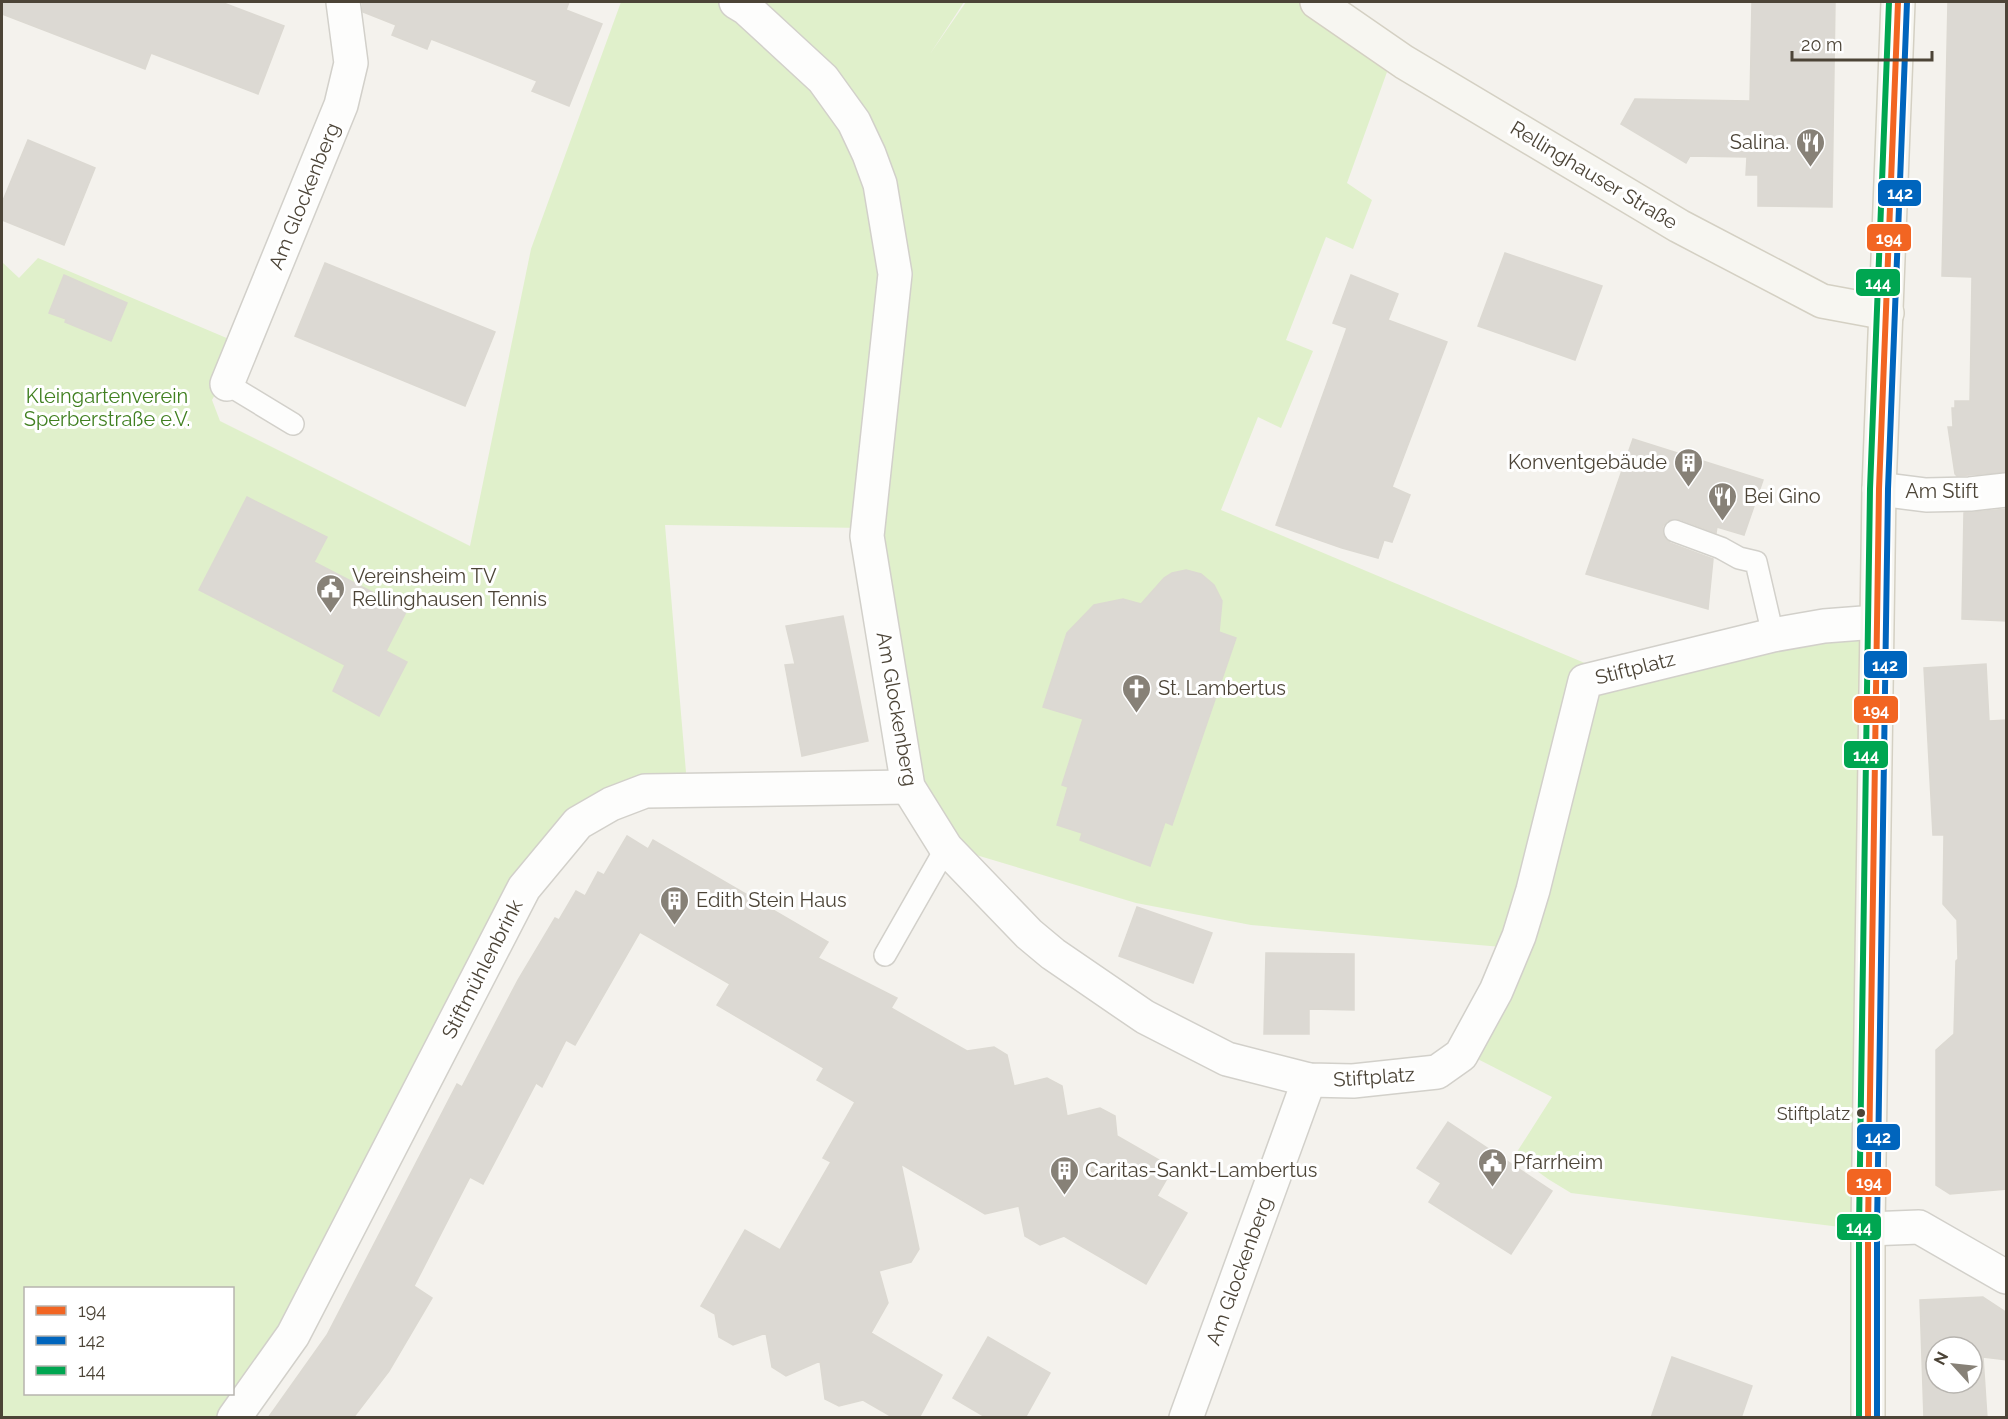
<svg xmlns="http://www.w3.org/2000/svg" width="2008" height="1419" viewBox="0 0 2008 1419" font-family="Raleway,sans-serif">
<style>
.green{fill:#e0f0cb;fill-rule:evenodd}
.building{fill:#dcd9d3;stroke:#dcd9d2;stroke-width:1.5;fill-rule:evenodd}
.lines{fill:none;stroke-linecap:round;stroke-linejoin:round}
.lane-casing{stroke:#d2d0ca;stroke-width:24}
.street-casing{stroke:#d2d0ca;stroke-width:36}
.secondary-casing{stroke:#d4d0c3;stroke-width:36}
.lane{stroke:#fdfdfc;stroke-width:21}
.street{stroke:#fdfdfc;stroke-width:33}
.secondary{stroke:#f7f6f1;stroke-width:33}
.bus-1-casing{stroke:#fff;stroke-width:10}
.bus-2-casing{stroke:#fff;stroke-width:10}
.bus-3-casing{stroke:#fff;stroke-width:10}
.bus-1{stroke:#f26522;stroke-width:6}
.bus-2{stroke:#0065bd;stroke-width:6}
.bus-3{stroke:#00a651;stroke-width:6}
.bus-dot{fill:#4c4437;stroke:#fff;stroke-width:2}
.labels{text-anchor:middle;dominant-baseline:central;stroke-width:6;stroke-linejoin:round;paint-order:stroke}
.bus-label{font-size:18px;fill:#4c4437;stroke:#fff;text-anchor:end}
.poi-label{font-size:20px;fill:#4c4437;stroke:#fff;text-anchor:start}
.street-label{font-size:20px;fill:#4c4437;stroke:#fff}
.park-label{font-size:20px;fill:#418021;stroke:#fff}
.line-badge{stroke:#fff;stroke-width:2}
.badge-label{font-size:16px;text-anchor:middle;font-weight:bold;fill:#fff}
</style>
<rect width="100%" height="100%" fill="#f4f2ed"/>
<g class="green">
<path d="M 621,2 L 728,2 L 858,133 L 893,275 L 866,528 L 665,525 L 687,784 L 581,815 L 230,1417 L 2,1417 L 2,262 L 19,278 L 38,258 L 236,342 L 222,382 L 212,400 L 220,421 L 470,546 L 531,249 ZM 26,1288 L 232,1288 L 232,1394 L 26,1394 Z"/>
<path d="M 743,2 L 964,2 L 930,54 L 966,2 L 1298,2 L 1387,72 L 1347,183 L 1372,200 L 1353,249 L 1326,237 L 1286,340 L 1313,351 L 1281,428 L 1258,417 L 1221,510 L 1611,674 L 1583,680 L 1513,948 L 1251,925 L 1136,903 L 946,846 L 909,786 L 869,535 L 883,181 Z"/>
<path d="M 1874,625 L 1864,1230 L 1571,1193 L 1548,1179 L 1515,1155 L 1552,1097 L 1464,1052 L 1586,681 Z"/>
</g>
<g class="building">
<path d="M 2,2 L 221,2 L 284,26 L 258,94 L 151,53 L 145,69 L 2,14 Z"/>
<path d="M 362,2 L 569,2 L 566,10 L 602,24 L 569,106 L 532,91 L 537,81 L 467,53 L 431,39 L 427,49 L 392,35 L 396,25 L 363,12 Z"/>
<path d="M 1752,2 L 1835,2 L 1832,207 L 1758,206 L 1758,175 L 1746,175 L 1747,157 L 1690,156 L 1686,163 L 1621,124 L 1635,99 L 1750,101 Z"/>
<path d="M 1948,2 L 2007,2 L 2007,472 L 1969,475 L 1957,476 L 1955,474 L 1948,427 L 1953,427 L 1952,408 L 1955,408 L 1955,401 L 1970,401 L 1972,277 L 1942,276 Z"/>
<path d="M 28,140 L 95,168 L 64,245 L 2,220 L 2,203 Z"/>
<path d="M 1505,253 L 1602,286 L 1575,360 L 1478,326 Z"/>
<path d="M 325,263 L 495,332 L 465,406 L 295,336 Z"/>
<path d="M 64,275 L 127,303 L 111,341 L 65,322 L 66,319 L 49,313 Z"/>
<path d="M 1351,275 L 1398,294 L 1388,320 L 1447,342 L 1392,487 L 1410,495 L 1392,542 L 1384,540 L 1378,558 L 1342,548 L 1276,525 L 1347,328 L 1333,323 Z"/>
<path d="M 1633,439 L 1763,480 L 1744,535 L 1717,527 L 1716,533 L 1679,519 L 1667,521 L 1663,526 L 1663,534 L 1670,543 L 1713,559 L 1708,609 L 1586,574 Z"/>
<path d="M 247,497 L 327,537 L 314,562 L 407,610 L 386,651 L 407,662 L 379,716 L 333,691 L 345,665 L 199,590 Z"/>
<path d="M 2007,509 L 2007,621 L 1962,619 L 1964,513 Z"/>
<path d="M 1186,570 L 1201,574 L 1214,585 L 1222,601 L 1219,632 L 1236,638 L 1172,825 L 1165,822 L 1150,866 L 1080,840 L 1082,833 L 1057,825 L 1068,787 L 1062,785 L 1083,719 L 1043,707 L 1067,633 L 1094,605 L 1123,599 L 1141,604 L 1164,578 L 1172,573 Z"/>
<path d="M 843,616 L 868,741 L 802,756 L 785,665 L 795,664 L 786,626 Z"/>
<path d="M 1986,664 L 1989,721 L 2007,720 L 2007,1189 L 1950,1194 L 1936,1185 L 1936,1050 L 1954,1034 L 1956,961 L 1958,959 L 1957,920 L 1943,904 L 1944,835 L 1933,835 L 1924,668 Z"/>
<path d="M 627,836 L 648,849 L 653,840 L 828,942 L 818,958 L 897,998 L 891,1008 L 967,1051 L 994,1047 L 1007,1055 L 1014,1086 L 1047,1078 L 1062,1086 L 1067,1116 L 1100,1108 L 1115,1116 L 1117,1136 L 1173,1168 L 1157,1196 L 1187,1213 L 1146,1284 L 1064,1236 L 1040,1245 L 1025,1236 L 1019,1206 L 985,1214 L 901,1164 L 919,1249 L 911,1262 L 879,1271 L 888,1303 L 871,1333 L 942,1375 L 919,1418 L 894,1418 L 863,1400 L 839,1406 L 825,1399 L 820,1361 L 786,1376 L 772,1367 L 766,1333 L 733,1345 L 719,1337 L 715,1314 L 701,1306 L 745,1230 L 780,1250 L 831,1162 L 823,1158 L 855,1102 L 817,1080 L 824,1068 L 717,1005 L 730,984 L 640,932 L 575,1045 L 566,1040 L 542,1087 L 536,1083 L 483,1184 L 470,1177 L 414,1286 L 432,1298 L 389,1371 L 353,1418 L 268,1418 L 327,1335 L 457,1084 L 462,1087 L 518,980 L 555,918 L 559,920 L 576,891 L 585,896 L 598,872 L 604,875 Z"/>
<path d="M 1137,907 L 1212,933 L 1193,983 L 1119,956 Z"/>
<path d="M 1266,953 L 1354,954 L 1354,1010 L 1309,1009 L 1309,1034 L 1264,1034 Z"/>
<path d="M 1448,1122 L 1552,1191 L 1511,1254 L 1429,1202 L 1441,1183 L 1417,1168 Z"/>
<path d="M 1983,1297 L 2007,1313 L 2007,1360 L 1983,1357 L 1987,1418 L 1924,1418 L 1920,1300 ZM 1936,1347 L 1972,1347 L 1972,1383 L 1936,1383 Z"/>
<path d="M 988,1337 L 1050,1373 L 1025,1418 L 987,1418 L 953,1398 Z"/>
<path d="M 1672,1357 L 1752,1386 L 1741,1418 L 1651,1418 Z"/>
</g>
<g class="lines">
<defs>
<g id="lane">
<path d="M 227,384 L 293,424"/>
<path d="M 1675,531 L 1721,548 L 1739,558 L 1756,562 L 1773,635"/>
<path d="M 885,955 L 946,848"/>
</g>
<g id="street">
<path d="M 736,2 L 746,8 L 823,79 L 854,122 L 869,154 L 880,184 L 895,274 L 867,536 L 908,787 L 946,848 L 1029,934 L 1053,954 L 1145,1017 L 1227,1059 L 1309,1080 L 1353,1081 L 1437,1072 L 1461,1055 L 1496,991 L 1519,936 L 1533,890 L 1585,681 L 1773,635 L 1824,626 L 1876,622"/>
<path d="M 227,384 L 341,105 L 351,63 L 343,2"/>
<path d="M 1879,489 L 1926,495 L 1970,494 L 2006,490"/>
<path d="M 1868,1229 L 1919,1227 L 2006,1277"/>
<path d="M 234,1418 L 293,1335 L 524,888 L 578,823 L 611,804 L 645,791 L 908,787"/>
<path d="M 1186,1418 L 1309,1080"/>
</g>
<g id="secondary">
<path d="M 1317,2 L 1404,62 L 1679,226 L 1822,301 L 1887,313"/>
<path d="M 1868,1418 L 1868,1229 L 1879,489 L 1898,2"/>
</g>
</defs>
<use href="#lane" class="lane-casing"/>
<use href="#street" class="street-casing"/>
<use href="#secondary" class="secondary-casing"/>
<use href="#lane" class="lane"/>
<use href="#street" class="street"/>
<use href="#secondary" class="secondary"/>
<defs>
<path id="bus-1" d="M 1868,1418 L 1868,1229 L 1879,489 L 1898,2"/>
<path id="bus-2" d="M 1877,1418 L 1877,1229 L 1888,489 L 1907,2"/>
<path id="bus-3" d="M 1859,1418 L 1859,1229 L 1870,489 L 1889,2"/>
</defs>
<use href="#bus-1" class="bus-1-casing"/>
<use href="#bus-2" class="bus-2-casing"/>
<use href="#bus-3" class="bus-3-casing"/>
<use href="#bus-1" class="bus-1"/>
<use href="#bus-2" class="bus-2"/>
<use href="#bus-3" class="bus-3"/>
</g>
<defs>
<symbol id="restaurant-pin" viewBox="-11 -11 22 30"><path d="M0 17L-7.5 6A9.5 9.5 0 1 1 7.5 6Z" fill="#878177" stroke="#fff"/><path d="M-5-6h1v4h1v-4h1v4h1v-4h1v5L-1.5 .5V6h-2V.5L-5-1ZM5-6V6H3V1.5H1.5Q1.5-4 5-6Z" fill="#fff"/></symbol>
<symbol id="building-pin" viewBox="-11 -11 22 30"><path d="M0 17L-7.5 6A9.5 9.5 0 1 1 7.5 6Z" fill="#878177" stroke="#fff"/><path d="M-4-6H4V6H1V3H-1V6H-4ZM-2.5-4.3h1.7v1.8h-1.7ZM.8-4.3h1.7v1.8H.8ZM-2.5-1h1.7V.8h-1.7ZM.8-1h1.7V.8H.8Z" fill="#fff"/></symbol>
<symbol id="civic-pin" viewBox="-11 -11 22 30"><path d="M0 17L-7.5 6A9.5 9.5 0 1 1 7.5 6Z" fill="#878177" stroke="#fff"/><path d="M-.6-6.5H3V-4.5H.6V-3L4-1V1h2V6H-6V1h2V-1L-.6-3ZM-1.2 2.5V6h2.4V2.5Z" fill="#fff"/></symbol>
<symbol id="church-pin" viewBox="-11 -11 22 30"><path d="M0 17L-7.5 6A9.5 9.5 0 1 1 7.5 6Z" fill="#878177" stroke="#fff"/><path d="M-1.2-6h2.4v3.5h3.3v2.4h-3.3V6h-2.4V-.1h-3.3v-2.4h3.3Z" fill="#fff"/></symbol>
</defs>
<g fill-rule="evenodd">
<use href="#restaurant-pin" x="1794" y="126" width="33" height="45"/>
<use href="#building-pin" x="1672" y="446" width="33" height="45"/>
<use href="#restaurant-pin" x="1706" y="480" width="33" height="45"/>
<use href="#civic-pin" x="314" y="572" width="33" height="45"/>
<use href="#church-pin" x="1120" y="672" width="33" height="45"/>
<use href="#building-pin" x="658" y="884" width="33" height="45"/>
<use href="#civic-pin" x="1476" y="1146" width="33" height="45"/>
<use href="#building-pin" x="1048" y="1154" width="33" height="45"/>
</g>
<circle class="bus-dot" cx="1861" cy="1113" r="5"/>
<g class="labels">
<g class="bus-label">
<text x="1850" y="1113">Stiftplatz</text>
</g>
<g class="poi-label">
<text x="1789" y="142" text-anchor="end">Salina.</text>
<text x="1667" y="462" text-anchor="end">Konventgebäude</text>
<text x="1744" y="496">Bei Gino</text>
<text x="352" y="576">Vereinsheim TV<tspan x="352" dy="23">Rellinghausen Tennis</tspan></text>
<text x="1158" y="688">St. Lambertus</text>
<text x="696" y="900">Edith Stein Haus</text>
<text x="1513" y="1162">Pfarrheim</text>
<text x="1085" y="1170">Caritas-Sankt-Lambertus</text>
</g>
<g class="street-label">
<text transform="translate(1594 175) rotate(31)">Rellinghauser Straße</text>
<text transform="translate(304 196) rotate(-68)">Am Glockenberg</text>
<text x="1942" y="491">Am Stift</text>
<text transform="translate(1635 668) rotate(-14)">Stiftplatz</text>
<text transform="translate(897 709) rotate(80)">Am Glockenberg</text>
<text transform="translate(482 969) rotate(-63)">Stiftmühlenbrink</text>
<text transform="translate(1374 1077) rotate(-4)">Stiftplatz</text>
<text transform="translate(1239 1271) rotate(-70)">Am Glockenberg</text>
</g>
<g class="park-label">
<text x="107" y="396">Kleingartenverein<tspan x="107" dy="23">Sperberstraße e.V.</tspan></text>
</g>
</g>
<g class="line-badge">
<rect x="1877" y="179" width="45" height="28" rx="6" fill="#0065bd"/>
<rect x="1866" y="223" width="46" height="29" rx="6" fill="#f26522"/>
<rect x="1855" y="268" width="46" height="29" rx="6" fill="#00a651"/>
<rect x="1863" y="650" width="45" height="29" rx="6" fill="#0065bd"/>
<rect x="1853" y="695" width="46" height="29" rx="6" fill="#f26522"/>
<rect x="1843" y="740" width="46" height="29" rx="6" fill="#00a651"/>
<rect x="1856" y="1123" width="45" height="28" rx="6" fill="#0065bd"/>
<rect x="1846" y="1168" width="46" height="28" rx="6" fill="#f26522"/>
<rect x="1836" y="1213" width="46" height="28" rx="6" fill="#00a651"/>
</g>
<g class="badge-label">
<text x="1900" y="199">142</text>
<text x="1889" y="244">194</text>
<text x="1878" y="289">144</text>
<text x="1885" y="671">142</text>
<text x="1876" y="716">194</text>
<text x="1866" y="761">144</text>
<text x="1878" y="1143">142</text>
<text x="1869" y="1188">194</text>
<text x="1859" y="1233">144</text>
</g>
<rect width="2008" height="1419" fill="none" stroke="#4c4437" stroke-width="6"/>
<rect x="24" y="1287" width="210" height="108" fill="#ffffff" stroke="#b7b4af" stroke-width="1.5"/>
<rect x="36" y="1306" width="30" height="9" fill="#f26522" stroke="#b7b4af" stroke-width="1.5"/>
<text x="78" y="1317" font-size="18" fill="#4c4437">194</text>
<rect x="36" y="1336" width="30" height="9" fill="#0065bd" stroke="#b7b4af" stroke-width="1.5"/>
<text x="78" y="1347" font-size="18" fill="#4c4437">142</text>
<rect x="36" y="1366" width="30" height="9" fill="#00a651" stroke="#b7b4af" stroke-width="1.5"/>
<text x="78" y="1377" font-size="18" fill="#4c4437">144</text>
<g transform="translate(1954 1365) rotate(297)"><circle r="28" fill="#ffffff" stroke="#b7b4af" stroke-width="1.5"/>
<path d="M0-4.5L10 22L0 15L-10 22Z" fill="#878177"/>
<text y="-9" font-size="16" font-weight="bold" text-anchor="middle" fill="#4c4437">N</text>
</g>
<path d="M1792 51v9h140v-9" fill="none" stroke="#4c4437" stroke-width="3"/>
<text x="1801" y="51" font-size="18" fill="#4c4437" stroke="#ffffff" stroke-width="4.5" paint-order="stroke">20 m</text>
</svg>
